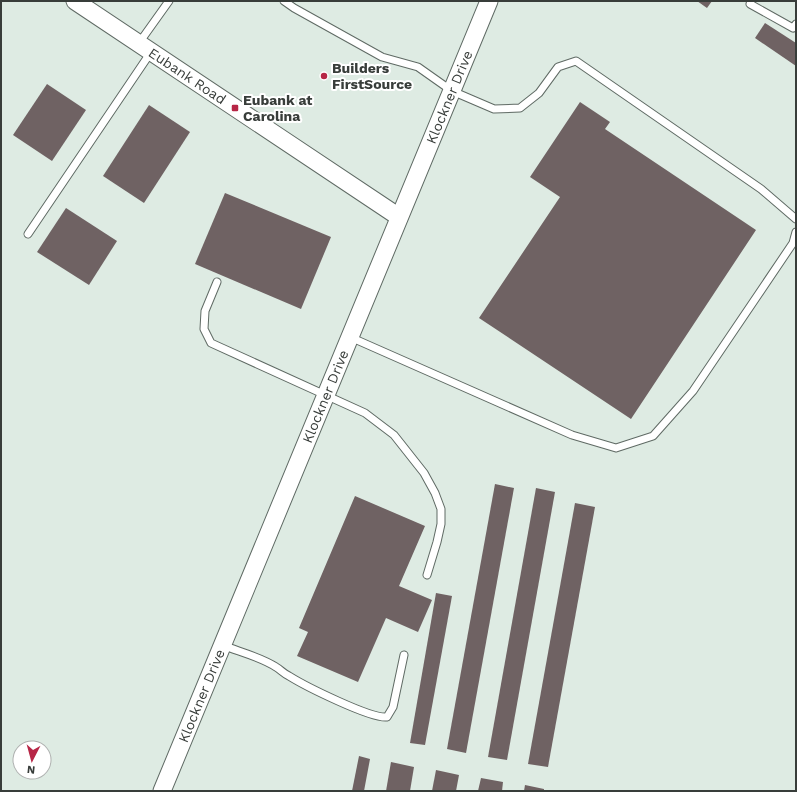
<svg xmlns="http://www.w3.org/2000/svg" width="797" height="792" viewBox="0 0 797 792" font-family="'Work Sans',sans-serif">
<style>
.building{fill:#6f6263}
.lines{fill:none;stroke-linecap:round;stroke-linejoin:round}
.service-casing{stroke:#5f6a64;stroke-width:9}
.tertiary-casing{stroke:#5f6a64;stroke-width:19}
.service{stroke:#fff;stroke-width:7}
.tertiary{stroke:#fff;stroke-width:17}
.poi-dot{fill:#b72646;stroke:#fff;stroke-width:1.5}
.labels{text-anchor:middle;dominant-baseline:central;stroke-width:4;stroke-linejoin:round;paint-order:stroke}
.poi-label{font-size:14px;font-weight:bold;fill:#383d3a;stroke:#fff;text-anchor:start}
.street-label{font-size:14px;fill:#383d3a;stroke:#fff}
</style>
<rect width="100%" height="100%" fill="#deebe3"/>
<g class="building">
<path d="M 697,1 L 712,1 L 707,8 Z"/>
<path d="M 765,23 L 796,43 L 796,66 L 755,38 Z"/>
<path d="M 47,84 L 86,110 L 52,161 L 13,135 Z"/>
<path d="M 580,102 L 610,122 L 605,129 L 756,230 L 631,419 L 479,318 L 560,197 L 530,177 Z"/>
<path d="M 149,105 L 190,132 L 144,203 L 103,176 Z"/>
<path d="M 225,193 L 331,237 L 301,309 L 195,264 Z"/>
<path d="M 66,208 L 117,241 L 89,285 L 37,252 Z"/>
<path d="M 495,484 L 514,488 L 466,753 L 447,749 Z"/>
<path d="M 536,488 L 555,492 L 507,760 L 488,757 Z"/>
<path d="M 355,496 L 425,526 L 399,586 L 432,600 L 418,632 L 386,618 L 358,682 L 297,656 L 308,632 L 299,628 Z"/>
<path d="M 575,503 L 595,507 L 548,767 L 528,764 Z"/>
<path d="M 436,593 L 452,596 L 425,745 L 410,743 Z"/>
<path d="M 359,756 L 370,759 L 364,791 L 352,791 Z"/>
<path d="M 391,762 L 414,767 L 410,791 L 386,791 Z"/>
<path d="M 436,770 L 459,775 L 456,791 L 432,791 Z"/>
<path d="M 481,778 L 503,782 L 502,791 L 478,791 Z"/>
<path d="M 525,785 L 544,789 L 544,791 L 524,791 Z"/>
</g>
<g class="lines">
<defs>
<g id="service">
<path d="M 284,1 L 294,8 L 382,57 L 418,67 L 452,91 L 494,109 L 520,108 L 539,93 L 558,67 L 576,61 L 761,189 L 796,219"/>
<path d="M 751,1 L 750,4 L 793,28 L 796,24"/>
<path d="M 139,43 L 169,1"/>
<path d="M 28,234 L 151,52"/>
<path d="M 217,282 L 205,311 L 204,329 L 211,343 L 365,413 L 394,435 L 424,473 L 435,493 L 441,509 L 441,524 L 437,542 L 427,575"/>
<path d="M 350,337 L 572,435 L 616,448 L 653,436 L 693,391 L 793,243 L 796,232"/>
<path d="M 222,645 C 240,652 261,657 276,667 C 281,670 284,674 289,676 C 305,686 371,719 387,717 L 393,707 L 404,655"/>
</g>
<g id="tertiary">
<path id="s1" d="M 75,1 L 399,217"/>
<path id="s2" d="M 162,791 L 489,1"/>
</g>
</defs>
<use href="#service" class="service-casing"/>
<use href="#tertiary" class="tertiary-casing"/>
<use href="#service" class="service"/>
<use href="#tertiary" class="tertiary"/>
</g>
<g class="poi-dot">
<circle cx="324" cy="76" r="4"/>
<rect x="231" y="104" width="8" height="8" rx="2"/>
</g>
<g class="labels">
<g class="poi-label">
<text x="332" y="68">Builders<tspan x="332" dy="16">FirstSource</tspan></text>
<text x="243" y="100">Eubank at<tspan x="243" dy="16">Carolina</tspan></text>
</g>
<g class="street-label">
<text stroke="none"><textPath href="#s1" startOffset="135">Eubank Road</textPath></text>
<text stroke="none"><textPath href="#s2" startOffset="751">Klockner Drive</textPath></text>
<text stroke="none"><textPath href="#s2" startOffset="427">Klockner Drive</textPath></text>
<text stroke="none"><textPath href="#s2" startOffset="103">Klockner Drive</textPath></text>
</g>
</g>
<rect width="797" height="792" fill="none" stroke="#383d3a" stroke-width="4"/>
<g transform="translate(32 760) rotate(186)"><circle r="19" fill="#ffffff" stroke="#afb1b0"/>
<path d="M0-3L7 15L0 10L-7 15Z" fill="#b72646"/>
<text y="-6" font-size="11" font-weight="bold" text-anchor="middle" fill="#383d3a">N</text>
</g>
</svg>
